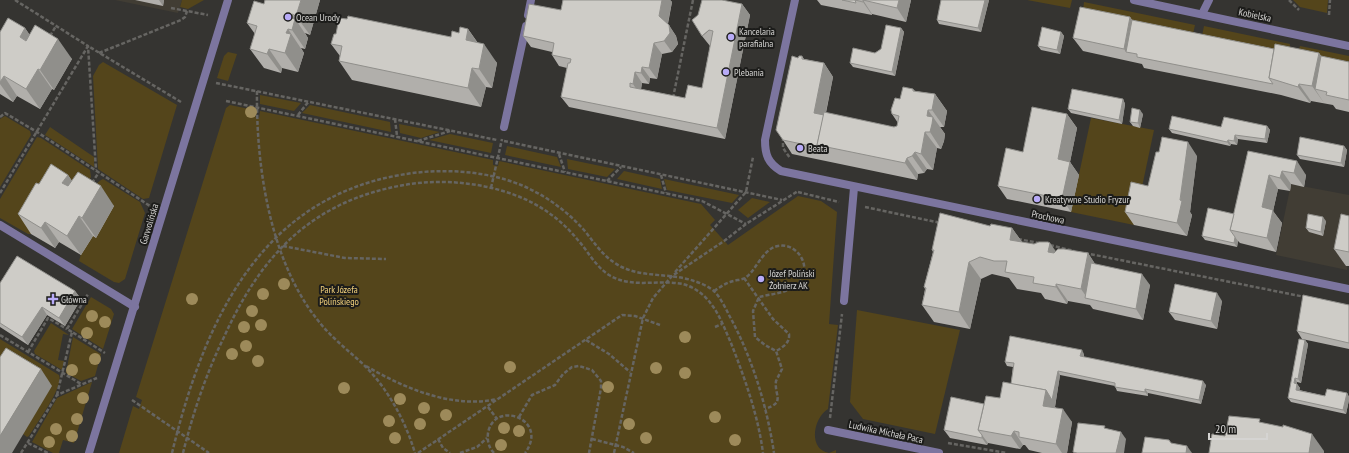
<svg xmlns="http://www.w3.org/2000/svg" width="1349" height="453" viewBox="0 0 1349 453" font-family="'PT Sans Narrow',sans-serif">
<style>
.built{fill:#413d34}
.green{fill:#54451b}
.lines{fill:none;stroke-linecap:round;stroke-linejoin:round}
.path{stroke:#666562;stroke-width:2.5;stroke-dasharray:4 2;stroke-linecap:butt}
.lane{stroke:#7c759f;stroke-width:8}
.street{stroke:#7c759f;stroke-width:8}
.tree{fill:#9d8a5a}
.wall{fill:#b1afab}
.shaded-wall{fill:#908f8b}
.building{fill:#ceccc7;stroke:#908f8b}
.poi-dot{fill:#b8abf7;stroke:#1c1c1a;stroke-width:1.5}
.labels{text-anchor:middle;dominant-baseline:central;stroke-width:4;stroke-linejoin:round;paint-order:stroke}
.street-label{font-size:10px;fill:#d5d4d2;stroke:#1c1c1a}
.poi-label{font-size:10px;fill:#d5d4d2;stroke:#1c1c1a;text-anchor:start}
.park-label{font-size:10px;fill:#f2d17c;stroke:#1c1c1a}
</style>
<rect width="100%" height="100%" fill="#353431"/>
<g class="built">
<path d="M 115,0 L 182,0 L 178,13 Z"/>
<path d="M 1291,184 L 1349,195 L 1349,252 L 1347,270 L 1276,255 Z"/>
</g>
<g class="green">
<path d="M 182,0 L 204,0 L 188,9 L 180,7 Z"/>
<path d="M 1027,0 L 1072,0 L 1070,8 Z"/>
<path d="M 1293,0 L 1328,0 L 1327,13 L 1300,7 Z"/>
<path d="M 1084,2 L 1195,25 L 1193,34 L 1083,11 Z"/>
<path d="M 1204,26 L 1290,44 L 1289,54 L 1202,36 Z"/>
<path d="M 1300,46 L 1349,56 L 1349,67 L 1297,56 Z"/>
<path d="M 228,52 L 237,54 L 228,81 L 217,78 L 224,56 Z"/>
<path d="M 103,62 L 177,105 L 149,198 L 143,199 L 98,169 L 93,76 L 99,65 Z"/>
<path d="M 260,95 L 301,103 L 294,111 L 260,104 Z"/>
<path d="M 230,105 L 254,110 L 254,116 L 259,118 L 260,111 L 493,160 L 493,165 L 498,166 L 499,161 L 701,204 L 715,220 L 710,225 L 728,245 L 798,196 L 821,201 L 837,212 L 829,324 L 838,325 L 828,409 C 814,417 807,449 829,453 L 836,450 L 836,453 L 119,453 L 133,406 L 139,409 L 142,400 L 136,397 L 226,108 Z"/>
<path d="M 310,105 L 390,122 L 391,132 L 302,113 Z"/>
<path d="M 5,116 L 30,131 L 31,135 L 0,187 L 0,119 Z"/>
<path d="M 1091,118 L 1154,130 L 1134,225 L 1071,212 Z"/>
<path d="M 399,124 L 440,132 L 421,138 L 400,133 Z"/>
<path d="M 50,127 L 94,157 L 94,167 L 45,135 Z"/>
<path d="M 450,134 L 493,143 L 491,153 L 429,140 Z"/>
<path d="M 37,137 L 41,138 L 90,170 L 91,177 L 81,194 L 50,203 L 31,234 L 28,234 L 0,218 L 0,199 Z"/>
<path d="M 507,146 L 557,157 L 561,167 L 505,155 Z"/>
<path d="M 567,159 L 615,169 L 607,177 L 568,169 Z"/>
<path d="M 624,171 L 660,179 L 662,189 L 617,179 Z"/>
<path d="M 103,179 L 140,202 L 145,213 L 125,279 L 119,283 L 114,282 L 79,261 C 86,241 83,187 103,179 Z"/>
<path d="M 664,179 L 739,195 L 732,203 L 667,190 Z"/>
<path d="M 752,198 L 770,202 L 748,218 L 738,210 Z"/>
<path d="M 91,297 L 111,309 L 114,314 L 103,349 L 72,329 Z"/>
<path d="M 857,310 L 960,330 L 935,434 L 863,419 L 850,402 Z"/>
<path d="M 51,323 L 69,335 L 63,334 L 58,360 L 64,361 L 62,370 L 35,354 L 34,351 Z"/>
<path d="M 73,337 L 101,354 L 95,376 L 81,381 L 66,373 Z"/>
<path d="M 0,339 L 59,375 C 64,387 36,424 29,436 L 27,437 L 23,434 L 0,394 Z"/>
<path d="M 92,382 L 74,443 L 63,440 L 59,453 L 53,453 L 32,442 L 57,398 Z"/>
</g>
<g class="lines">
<g class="path">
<path d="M 15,0 L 88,46 L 96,170"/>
<path d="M 1289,0 L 1299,10"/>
<path d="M 171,8 L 208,15"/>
<path d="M 1329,15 L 1330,0"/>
<path d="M 50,36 L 56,26"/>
<path d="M 99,53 L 181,20 L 185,17 L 187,11"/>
<path d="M 216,83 L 497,140"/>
<path d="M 257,91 C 256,167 270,263 320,323 C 333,339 349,351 364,365 C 388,389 405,420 415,453"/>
<path d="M 673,98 L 693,0"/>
<path d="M 226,101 L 702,201 L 746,224"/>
<path d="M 298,115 L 309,101"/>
<path d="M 0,117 L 5,113 L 37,132 L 150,206"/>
<path d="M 395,119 L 397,136"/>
<path d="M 783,137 L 783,148 L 790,158"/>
<path d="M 418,141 L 450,131"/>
<path d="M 504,141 L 782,200"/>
<path d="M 559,154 L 565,172"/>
<path d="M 661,175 L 666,193"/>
<path d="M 607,181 L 621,167"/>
<path d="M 92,183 L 99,172"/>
<path d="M 491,188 L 502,139"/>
<path d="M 798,192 L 839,202"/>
<path d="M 0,193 L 88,46 L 181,102"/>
<path d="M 865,207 L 941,223"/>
<path d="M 1018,239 L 1039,243"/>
<path d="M 1050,245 L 1074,251"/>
<path d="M 283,246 L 345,258 L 386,259"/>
<path d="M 1085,253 L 1305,297"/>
<path d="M 675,272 L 746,192 L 753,157"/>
<path d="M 744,278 L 773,319 L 789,334 C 790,343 783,347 776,351"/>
<path d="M 714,291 C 719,288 724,284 730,282 C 735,280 741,280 745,278 C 757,270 762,249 778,246 C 799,242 814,270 797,285 C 787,293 771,294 759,297 L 753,311 L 755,337 L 765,345 L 776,351 L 782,369 L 776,381 C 774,396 786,402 765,409"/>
<path d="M 715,327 L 722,324"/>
<path d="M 72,332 L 67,329 L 88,294"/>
<path d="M 0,335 L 81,384"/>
<path d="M 586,340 L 609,354 L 630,372"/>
<path d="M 28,352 L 48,318 L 67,329"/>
<path d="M 366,366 C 404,388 452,409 497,399"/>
<path d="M 57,395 L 72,332 L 105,353"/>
<path d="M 132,400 L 209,453"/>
<path d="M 488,407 L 497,419"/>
<path d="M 519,417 L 532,395 L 555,385 L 563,374 L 572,367 L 579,366 L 592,370 L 601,381 L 601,388 L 589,453"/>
<path d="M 830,418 L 842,314"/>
<path d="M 438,439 L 443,448 L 450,453"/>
<path d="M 592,439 L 623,447 L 634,453"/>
<path d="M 28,443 L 48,453"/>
<path d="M 948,443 L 1007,453"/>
<path d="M 21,453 L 57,395 L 97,378"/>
<path d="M 172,453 C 203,326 257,200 400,175 C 439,168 484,170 521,185 C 545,195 567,211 584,230 C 594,242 602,255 615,263 C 638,279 669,272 694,281 C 701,283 709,287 714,291 C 720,297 725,307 729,315 C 752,357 767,406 774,453"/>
<path d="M 183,453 C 193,413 206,374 224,337 C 261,255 312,201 404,185 C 445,178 491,183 529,201 C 547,210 564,223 577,239 C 588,251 595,266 609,275 C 632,289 658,279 683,284 C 694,287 705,295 711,304 C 720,315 725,330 731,343 C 745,379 758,415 763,453"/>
<path d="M 418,453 L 622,315 L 635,316 L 660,325"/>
<path d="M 460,453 L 477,447 L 487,438"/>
<path d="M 494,453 C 489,448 487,441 488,433 C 494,399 550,419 525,453"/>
<path d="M 614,453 L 643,318 L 653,298 L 672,276 L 724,241 L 746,224 L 798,191"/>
</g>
<g class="lane">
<path d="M 1202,14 L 1209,0"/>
<path d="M 528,15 L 531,0"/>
<path d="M 504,127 L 526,26"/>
<path d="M 0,225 L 135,307"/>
<path d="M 844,301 L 854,188"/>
</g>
<g class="street">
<path d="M 795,0 L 765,140 C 765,155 768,163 781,171 L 1349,289"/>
<path d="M 1134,0 L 1349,46"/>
<path d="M 828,430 L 939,453"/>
<path d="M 89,453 L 228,0"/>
</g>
</g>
<g class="tree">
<circle cx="251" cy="112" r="6"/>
<circle cx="284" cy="284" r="6"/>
<circle cx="263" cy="294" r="6"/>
<circle cx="192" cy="299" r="6"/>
<circle cx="252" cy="311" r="6"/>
<circle cx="92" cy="316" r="6"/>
<circle cx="105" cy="322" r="6"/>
<circle cx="261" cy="325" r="6"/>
<circle cx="244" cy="327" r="6"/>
<circle cx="87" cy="333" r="6"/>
<circle cx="685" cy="337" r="6"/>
<circle cx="246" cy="346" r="6"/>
<circle cx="232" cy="354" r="6"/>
<circle cx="95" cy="359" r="6"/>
<circle cx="258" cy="361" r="6"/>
<circle cx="510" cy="367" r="6"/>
<circle cx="656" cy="368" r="6"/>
<circle cx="72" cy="370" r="6"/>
<circle cx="685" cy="373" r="6"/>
<circle cx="608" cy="387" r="6"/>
<circle cx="344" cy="388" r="6"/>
<circle cx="83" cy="398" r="6"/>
<circle cx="400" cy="399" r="6"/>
<circle cx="424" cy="408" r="6"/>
<circle cx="446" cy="415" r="6"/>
<circle cx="715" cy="417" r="6"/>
<circle cx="77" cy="419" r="6"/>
<circle cx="389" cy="421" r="6"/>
<circle cx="420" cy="424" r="6"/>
<circle cx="629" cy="424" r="6"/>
<circle cx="504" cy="428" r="6"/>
<circle cx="56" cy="429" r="6"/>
<circle cx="519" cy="431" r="6"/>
<circle cx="72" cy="436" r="6"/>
<circle cx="395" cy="438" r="6"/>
<circle cx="646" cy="438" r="6"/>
<circle cx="735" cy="440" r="6"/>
<circle cx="49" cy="442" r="6"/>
<circle cx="501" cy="445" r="6"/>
</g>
<g class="wall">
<path d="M 135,0 L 164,0 L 163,6 Z"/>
<path d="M 265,0 L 320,0 L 310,35 L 305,33 L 308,38 L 305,49 L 301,48 L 304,53 L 298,72 L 282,68 L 281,73 L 264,68 L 250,49 L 255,34 L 247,23 L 264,4 Z"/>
<path d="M 563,0 L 670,0 L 672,2 L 668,24 L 676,36 L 678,44 L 672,52 L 662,54 L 657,79 L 650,78 L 649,84 L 642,83 L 641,89 L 685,98 L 702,88 L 710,46 L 702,36 L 742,4 L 750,15 L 725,139 L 569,107 L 561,97 L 567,68 L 559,66 L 552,55 L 552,52 L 531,47 L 523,36 L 561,10 Z"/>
<path d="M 817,0 L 911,0 L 906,22 L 872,14 L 872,15 L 821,5 Z"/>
<path d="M 989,0 L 981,32 L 939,24 L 937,20 Z"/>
<path d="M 1130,17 L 1132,20 L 1274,49 L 1319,53 L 1321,56 L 1349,62 L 1349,112 L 1336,109 L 1333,105 L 1311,101 L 1310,103 L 1281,95 L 1144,68 L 1142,64 L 1083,51 L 1073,38 Z"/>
<path d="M 347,19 L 451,37 L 468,29 L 478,43 L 497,63 L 492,88 L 486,87 L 481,107 L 352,80 L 339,61 L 340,56 L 331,44 L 336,34 Z"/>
<path d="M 25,28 L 29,34 L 72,59 L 54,90 L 52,89 L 40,109 L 17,96 L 13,102 L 0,94 L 0,32 Z"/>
<path d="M 901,28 L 904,32 L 895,76 L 853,67 L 850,63 L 875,53 L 881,49 Z"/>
<path d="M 1061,32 L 1064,36 L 1060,54 L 1041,50 L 1038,46 Z"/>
<path d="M 802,56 L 804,59 L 824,63 L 833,77 L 826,113 L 894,127 L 897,126 L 898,123 L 892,114 L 900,99 L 913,89 L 915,91 L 935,94 L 947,111 L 944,127 L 940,127 L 945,134 L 944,141 L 941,149 L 937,148 L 933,170 L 927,169 L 924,173 L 918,174 L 917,180 L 792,154 L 783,140 L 798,58 Z"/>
<path d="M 1123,99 L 1125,104 L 1122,124 L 1071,113 L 1068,109 Z"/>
<path d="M 1067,114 L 1077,128 L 1070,162 L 1079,175 L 1071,212 L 1007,199 L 998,186 L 1023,152 Z"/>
<path d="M 1143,114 L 1140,128 L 1133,126 L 1130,122 Z"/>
<path d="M 1267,126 L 1270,130 L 1267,143 L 1238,139 L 1237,145 L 1231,144 L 1230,146 L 1172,133 L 1169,129 Z"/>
<path d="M 1344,146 L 1347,150 L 1344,167 L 1300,159 L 1297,155 Z"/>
<path d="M 1248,151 L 1306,175 L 1304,187 L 1291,184 L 1290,191 L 1278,189 L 1273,211 L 1282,223 L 1276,252 L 1240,243 L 1238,241 L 1237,247 L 1205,240 L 1202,236 L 1234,214 Z"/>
<path d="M 1159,152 L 1197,156 L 1190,212 L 1192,215 L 1187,236 L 1134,225 L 1125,212 L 1148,186 Z"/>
<path d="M 68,175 L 72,181 L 114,206 L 96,238 L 93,236 L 81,255 L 59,242 L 55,248 L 31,234 L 18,214 L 39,184 Z"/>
<path d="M 1349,216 L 1349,266 L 1346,266 L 1334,249 Z"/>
<path d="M 1326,221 L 1323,236 L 1309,232 L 1306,228 Z"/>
<path d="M 990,226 L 1012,228 L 1022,242 L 1056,251 L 1088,253 L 1095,264 L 1150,285 L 1143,320 L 1093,309 L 1090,305 L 1068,301 L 1067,304 L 1045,299 L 1041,293 L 1017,289 L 1009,278 L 992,274 L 981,279 L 970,329 L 934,322 L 922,305 L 925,289 L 924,287 L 933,252 L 932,250 Z"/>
<path d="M 0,283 L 75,291 L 81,299 L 65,326 L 47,315 L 28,345 L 0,327 Z"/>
<path d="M 1222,301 L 1217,329 L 1175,320 L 1169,312 Z"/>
<path d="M 1349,305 L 1349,349 L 1302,339 L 1297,331 Z"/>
<path d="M 1305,340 L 1308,344 L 1301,383 L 1297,382 L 1297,384 L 1300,388 L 1299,390 L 1325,396 L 1347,393 L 1349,397 L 1349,400 L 1346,414 L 1291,402 L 1288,398 Z"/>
<path d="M 1084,354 L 1084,357 L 1206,385 L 1201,404 L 1148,393 L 1148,396 L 1117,391 L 1115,386 L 1060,375 L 1055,407 L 1072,422 L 1067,453 L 1042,453 L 1029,450 L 1025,445 L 1023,445 L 1020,449 L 988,443 L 987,445 L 950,438 L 944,430 L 984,404 L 1000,398 L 1011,384 L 1013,367 L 1007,366 L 1005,362 Z"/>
</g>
<g class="shaded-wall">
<path d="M 159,0 L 164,0 L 163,6 Z"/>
<path d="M 301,0 L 320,0 L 310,35 L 296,16 Z"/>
<path d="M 662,0 L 670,0 L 672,2 L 667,27 L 659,16 Z"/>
<path d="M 863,0 L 872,14 L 872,15 L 863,2 Z"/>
<path d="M 899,0 L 911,0 L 906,22 L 897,8 Z"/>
<path d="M 985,0 L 989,0 L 981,32 L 978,28 Z"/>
<path d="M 742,4 L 750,15 L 725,139 L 717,128 Z"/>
<path d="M 292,14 L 308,38 L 305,49 L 292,30 L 291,18 Z"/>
<path d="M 1130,17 L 1140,31 L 1126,52 L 1124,49 Z"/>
<path d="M 669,25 L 676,36 L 678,44 L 672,52 L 664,41 Z"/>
<path d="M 25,28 L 39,48 L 20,37 Z"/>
<path d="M 901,28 L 904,32 L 895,76 L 892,72 Z"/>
<path d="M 288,29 L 304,53 L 298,72 L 285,53 L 286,33 Z"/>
<path d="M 468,29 L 481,48 L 466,40 Z"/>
<path d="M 1061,32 L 1064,36 L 1060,54 L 1057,50 Z"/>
<path d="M 58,39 L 72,59 L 54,90 L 40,70 Z"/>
<path d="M 654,43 L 662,54 L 657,79 L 649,68 Z"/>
<path d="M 484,44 L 497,63 L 492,88 L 479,69 Z"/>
<path d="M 269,49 L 282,68 L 281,73 L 267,54 Z"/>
<path d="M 1319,53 L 1331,69 L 1315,89 L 1324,103 L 1312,86 Z"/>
<path d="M 824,63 L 833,77 L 823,126 L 814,113 Z"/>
<path d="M 642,67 L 650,78 L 649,84 L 641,73 Z"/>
<path d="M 472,68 L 486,87 L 481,107 L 468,88 Z"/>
<path d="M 38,69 L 52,89 L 40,109 L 26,89 Z"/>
<path d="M 635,72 L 642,83 L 640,95 L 633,84 Z"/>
<path d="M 4,76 L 17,96 L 13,102 L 0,84 L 0,82 Z"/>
<path d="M 1299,84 L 1311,101 L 1310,103 L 1298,87 Z"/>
<path d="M 935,94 L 947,111 L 944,127 L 932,110 Z"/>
<path d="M 1123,99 L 1125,104 L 1122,124 L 1119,120 Z"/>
<path d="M 928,110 L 945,134 L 944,141 L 941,149 L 930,132 L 927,116 Z"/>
<path d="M 1140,110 L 1143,114 L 1140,128 L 1138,123 Z"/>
<path d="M 1067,114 L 1077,128 L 1070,162 L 1079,175 L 1071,212 L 1062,199 L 1058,159 Z"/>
<path d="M 1267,126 L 1270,130 L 1267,143 L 1265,139 Z"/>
<path d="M 925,132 L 937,148 L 933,170 L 921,154 Z"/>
<path d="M 1235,135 L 1238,139 L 1237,145 L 1234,141 Z"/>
<path d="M 1228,140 L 1231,144 L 1230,146 L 1227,142 Z"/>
<path d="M 1188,142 L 1197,156 L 1190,212 L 1192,215 L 1187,236 L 1177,223 Z"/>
<path d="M 1344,146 L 1347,150 L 1344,167 L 1341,163 Z"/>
<path d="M 915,152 L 927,169 L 924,173 L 912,156 Z"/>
<path d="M 907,158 L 918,174 L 917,180 L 905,163 Z"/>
<path d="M 1297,161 L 1306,175 L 1304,187 L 1294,173 Z"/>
<path d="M 1282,171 L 1291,184 L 1290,191 L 1280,178 Z"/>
<path d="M 68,175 L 81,194 L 62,183 Z"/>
<path d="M 1269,175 L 1278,189 L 1273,211 L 1282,223 L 1276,252 L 1267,238 L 1262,207 Z"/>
<path d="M 101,186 L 114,206 L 96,238 L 82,218 Z"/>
<path d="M 79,216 L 93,236 L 81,255 L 67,236 Z"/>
<path d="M 1323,217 L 1326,221 L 1323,236 L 1321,232 Z"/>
<path d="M 45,222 L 59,242 L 55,248 L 41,228 Z"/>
<path d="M 1012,228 L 1024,245 L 1010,240 Z"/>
<path d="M 1235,237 L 1238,241 L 1237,247 L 1234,243 Z"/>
<path d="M 1050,243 L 1062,260 L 1048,252 Z"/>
<path d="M 1088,253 L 1099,270 L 1088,299 L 1081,289 Z"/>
<path d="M 969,262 L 981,279 L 970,329 L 959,312 Z"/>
<path d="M 1142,274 L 1150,285 L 1143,320 L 1136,309 Z"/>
<path d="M 1056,284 L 1068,301 L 1067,304 L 1056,287 Z"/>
<path d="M 75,291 L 81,299 L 65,326 L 59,318 Z"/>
<path d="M 1217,293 L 1222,301 L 1217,329 L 1211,321 Z"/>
<path d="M 42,307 L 47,315 L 28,345 L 22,337 Z"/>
<path d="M 1305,340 L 1308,344 L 1301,383 L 1298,379 Z"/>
<path d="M 1082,350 L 1084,354 L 1083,360 L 1080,356 Z"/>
<path d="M 41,369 L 52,386 L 12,453 L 0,453 L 0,436 Z"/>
<path d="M 1058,371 L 1060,375 L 1053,419 L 1043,406 L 1046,390 Z"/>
<path d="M 1295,378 L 1297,382 L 1297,384 L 1300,388 L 1299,394 L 1296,390 L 1294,383 Z"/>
<path d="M 1203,381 L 1206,385 L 1201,404 L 1199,400 Z"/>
<path d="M 1145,389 L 1148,393 L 1148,396 L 1145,392 Z"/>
<path d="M 1347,393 L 1349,397 L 1349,400 L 1346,414 L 1343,410 Z"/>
<path d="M 1063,409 L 1072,422 L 1067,453 L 1062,453 L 1056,444 Z"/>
<path d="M 1014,431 L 1023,445 L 1020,449 L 1011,436 Z"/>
<path d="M 1121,432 L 1126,439 L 1124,453 L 1116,453 Z"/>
<path d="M 1312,434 L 1324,451 L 1324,453 L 1309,453 Z"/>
<path d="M 982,435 L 988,443 L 987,445 L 982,438 Z"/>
<path d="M 1187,446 L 1192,453 L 1186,453 Z"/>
</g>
<g class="building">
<path d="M 265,0 L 301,0 L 296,16 L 292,14 L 291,18 L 295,19 L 292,30 L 288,29 L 286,33 L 291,34 L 285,53 L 269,49 L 267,54 L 250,49 L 257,26 L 247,23 L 254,1 L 264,4 Z"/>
<path d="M 563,0 L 662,0 L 659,16 L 669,25 L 670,33 L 664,41 L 654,43 L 649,68 L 642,67 L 641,73 L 635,72 L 633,84 L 630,83 L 630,87 L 685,98 L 688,85 L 702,88 L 713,31 L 709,30 L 702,36 L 692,20 L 698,15 L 702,0 L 722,0 L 742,4 L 717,128 L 561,97 L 568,63 L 570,63 L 571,59 L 552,55 L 554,43 L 523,36 L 529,4 L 561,10 Z"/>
<path d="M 842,0 L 855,0 L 856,3 Z"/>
<path d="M 855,0 L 899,0 L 897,8 L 863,0 L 863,2 Z"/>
<path d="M 941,0 L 985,0 L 978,28 L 937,20 Z"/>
<path d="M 1080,7 L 1130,17 L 1124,49 L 1073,38 Z"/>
<path d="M 348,16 L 451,37 L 452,31 L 459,33 L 460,27 L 468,29 L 466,40 L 484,44 L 479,69 L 472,68 L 468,88 L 339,61 L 342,46 L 331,44 L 334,34 L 336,34 L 339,18 L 347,19 Z"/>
<path d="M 8,18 L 25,28 L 20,37 L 26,41 L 35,25 L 58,39 L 40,70 L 38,69 L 26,89 L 4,76 L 0,82 L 0,32 Z"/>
<path d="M 1132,20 L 1274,49 L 1269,78 L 1273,84 L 1137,57 L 1137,54 L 1126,52 Z"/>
<path d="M 886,25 L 901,28 L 892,72 L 850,63 L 853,48 L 875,53 L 881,49 Z"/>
<path d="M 1042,27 L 1061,32 L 1057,50 L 1038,46 Z"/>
<path d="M 1275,44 L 1319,53 L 1312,86 L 1299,84 L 1298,87 L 1269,78 Z"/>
<path d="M 792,56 L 798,58 L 799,56 L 802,56 L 802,59 L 824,63 L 814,113 L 824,115 L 817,145 L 820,148 L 783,140 L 776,130 Z"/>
<path d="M 1321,56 L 1349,62 L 1349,100 L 1326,95 L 1327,92 L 1315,89 Z"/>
<path d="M 903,87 L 913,89 L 913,91 L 935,94 L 932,110 L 928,110 L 927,116 L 933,117 L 932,124 L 930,132 L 925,132 L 921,154 L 915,152 L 912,156 L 907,158 L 905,163 L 817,145 L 824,112 L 894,127 L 897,126 L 899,116 L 892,114 L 891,110 L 895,98 L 900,99 Z"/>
<path d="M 1072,89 L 1123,99 L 1119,120 L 1068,109 Z"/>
<path d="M 1032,107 L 1067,114 L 1058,159 L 1070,162 L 1062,199 L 998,186 L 1006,148 L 1023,152 Z"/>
<path d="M 1132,108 L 1140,110 L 1138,123 L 1130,122 Z"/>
<path d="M 1172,116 L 1221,127 L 1224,117 L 1267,126 L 1265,139 L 1235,135 L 1234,141 L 1228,140 L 1227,142 L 1169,129 Z"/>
<path d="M 1162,137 L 1188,142 L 1180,200 L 1182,201 L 1177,223 L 1125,212 L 1131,182 L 1148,186 L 1156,152 L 1159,152 Z"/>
<path d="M 1300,137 L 1344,146 L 1341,163 L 1297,155 Z"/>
<path d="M 1248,151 L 1297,161 L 1294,173 L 1282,171 L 1280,178 L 1269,175 L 1262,207 L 1273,210 L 1267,238 L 1230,230 Z"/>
<path d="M 51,164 L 68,175 L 62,183 L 68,186 L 78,172 L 101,186 L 82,218 L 79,216 L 67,236 L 45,222 L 41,228 L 18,214 L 36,183 L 39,184 Z"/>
<path d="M 1208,208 L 1234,214 L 1230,230 L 1235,237 L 1234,243 L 1202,236 Z"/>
<path d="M 940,213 L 990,226 L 991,224 L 1012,228 L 1010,240 L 1034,244 L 1039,242 L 1048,242 L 1050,243 L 1048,252 L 1054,253 L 1058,249 L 1064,249 L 1088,253 L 1081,289 L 1056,284 L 1056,287 L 1033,283 L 1034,277 L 1005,272 L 1007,261 L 994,261 L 980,257 L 969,262 L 959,312 L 922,305 L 926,288 L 924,287 L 934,250 L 932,250 Z"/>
<path d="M 1308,214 L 1323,217 L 1321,232 L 1306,228 Z"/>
<path d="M 1341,214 L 1349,216 L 1349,252 L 1334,249 Z"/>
<path d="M 17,256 L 75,291 L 59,318 L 42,307 L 22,337 L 0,323 L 0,283 Z"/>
<path d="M 1091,263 L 1142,274 L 1136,309 L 1085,298 Z"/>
<path d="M 1175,284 L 1217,293 L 1211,321 L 1169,312 Z"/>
<path d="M 1303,295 L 1349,305 L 1349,343 L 1297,331 Z"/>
<path d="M 1010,336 L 1082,350 L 1080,356 L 1203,381 L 1199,400 L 1145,389 L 1145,392 L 1115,387 L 1115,383 L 1058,371 L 1052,400 L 1046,390 L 1011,384 L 1014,363 L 1005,362 Z"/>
<path d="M 1299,339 L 1305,340 L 1298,379 L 1295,378 L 1294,383 L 1297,384 L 1296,390 L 1325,396 L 1327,389 L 1347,393 L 1343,410 L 1288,398 Z"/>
<path d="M 6,348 L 41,369 L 0,436 L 0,357 Z"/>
<path d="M 1003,382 L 1046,390 L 1043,406 L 1063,409 L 1056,444 L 1019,437 L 1019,432 L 1014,431 L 1011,436 L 978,430 L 986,396 L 1000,398 Z"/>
<path d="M 951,397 L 984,404 L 978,430 L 982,435 L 982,438 L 944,430 Z"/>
<path d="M 1229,416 L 1260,419 L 1259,422 L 1283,427 L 1283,425 L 1312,434 L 1309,453 L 1209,453 L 1212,434 L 1225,436 Z"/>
<path d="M 1078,423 L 1105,426 L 1104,428 L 1121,432 L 1116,453 L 1077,453 L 1073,452 Z"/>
<path d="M 1145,437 L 1169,440 L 1171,443 L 1187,446 L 1186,453 L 1142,453 Z"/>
</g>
<g class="poi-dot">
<circle cx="288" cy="17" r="4"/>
<circle cx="731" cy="37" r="4"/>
<circle cx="726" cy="72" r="4"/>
<circle cx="800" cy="148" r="4"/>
<circle cx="1037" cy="199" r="4"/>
<circle cx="761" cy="279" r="4"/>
<path d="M51 293h4v4h4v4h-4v4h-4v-4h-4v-4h4z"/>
</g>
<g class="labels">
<g class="street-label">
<text transform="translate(1255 15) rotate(12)">Kobielska</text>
<text transform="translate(1048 217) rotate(12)">Prochowa</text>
<text transform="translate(149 224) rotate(-73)">Garwolińska</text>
<text transform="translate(886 432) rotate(12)">Ludwika Michała Paca</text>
</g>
<g class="poi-label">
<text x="296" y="17">Ocean Urody</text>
<text x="739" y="31">Kancelaria<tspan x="739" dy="12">parafialna</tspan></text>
<text x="734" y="72">Plebania</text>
<text x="808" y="148">Beata</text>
<text x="1045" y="199">Kreatywne Studio Fryzur</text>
<text x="769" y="273">Józef Poliński<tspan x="769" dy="12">Żołnierz AK</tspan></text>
<text x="61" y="299">Główna</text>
</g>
<g class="park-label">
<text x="339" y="289">Park Józefa<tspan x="339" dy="12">Polińskiego</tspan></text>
</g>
</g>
<path d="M1209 433v6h58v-6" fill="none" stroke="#d5d4d2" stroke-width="2"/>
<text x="1215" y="433" font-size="12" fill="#d5d4d2" stroke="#1c1c1a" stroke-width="3" paint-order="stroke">20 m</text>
</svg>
